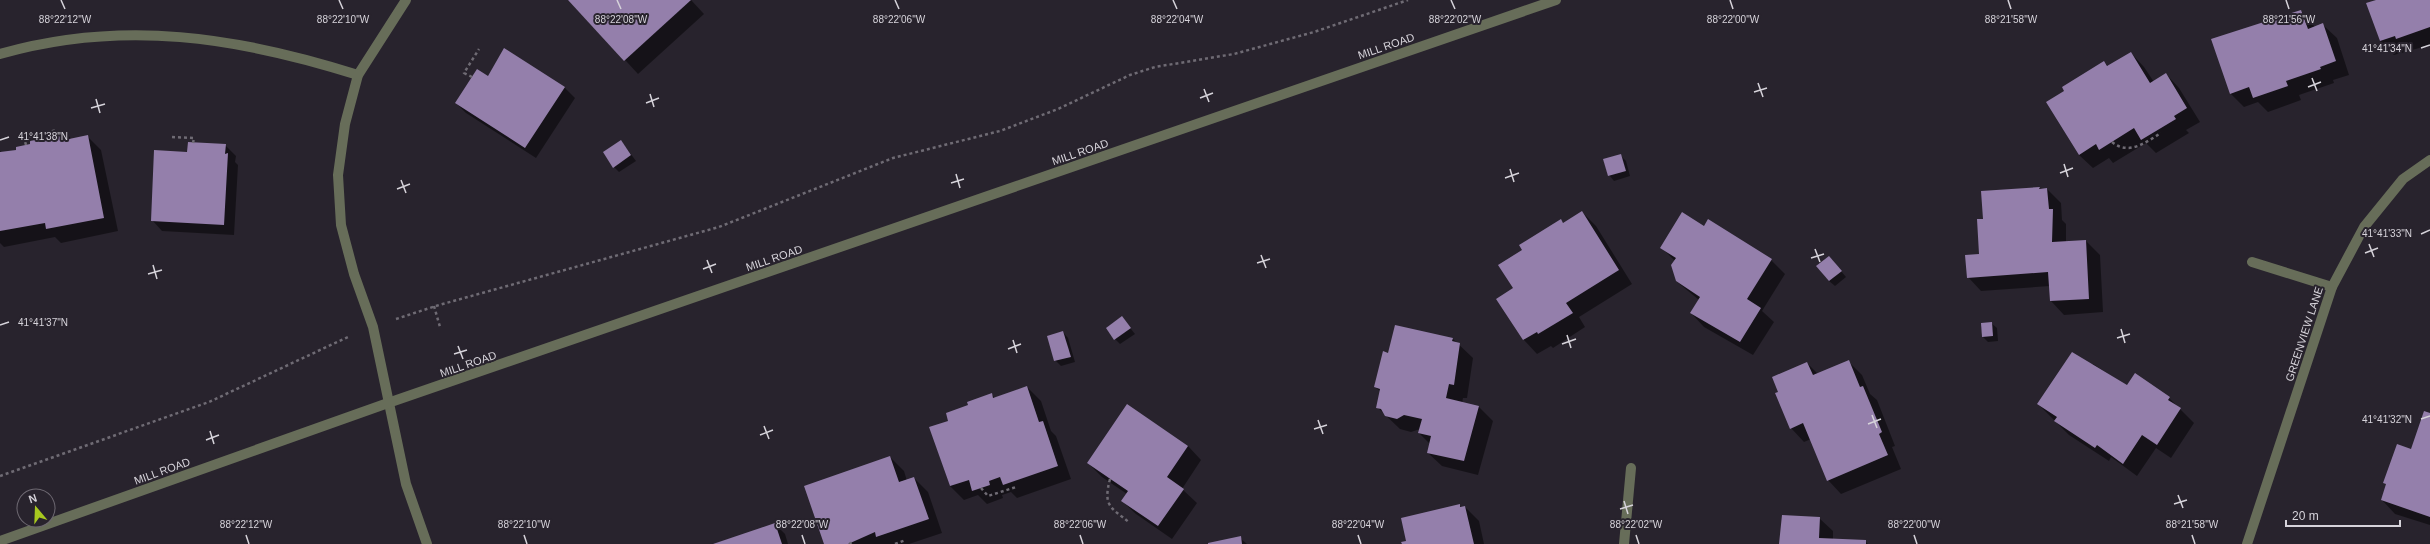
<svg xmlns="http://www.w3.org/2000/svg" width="2430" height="544" viewBox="0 0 2430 544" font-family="Arial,sans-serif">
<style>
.shadow{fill:#0007}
.building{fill:#947fab}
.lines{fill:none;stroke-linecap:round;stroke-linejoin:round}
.path{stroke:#6f6b74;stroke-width:2.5;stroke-dasharray:3 3;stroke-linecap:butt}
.minor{stroke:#676d59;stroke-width:10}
.ticks{fill:none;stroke:#d6d3da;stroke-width:1.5}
.labels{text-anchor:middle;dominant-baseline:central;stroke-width:4;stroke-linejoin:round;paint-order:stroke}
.street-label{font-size:11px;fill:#d6d3da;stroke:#28232d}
.ticks-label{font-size:10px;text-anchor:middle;fill:#d6d3da;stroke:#28232d;stroke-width:4;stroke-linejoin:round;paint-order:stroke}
</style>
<rect width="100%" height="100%" fill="#28232d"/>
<g class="shadow">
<path d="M 570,0 L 691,0 L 704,14 L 638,74 Z"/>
<path d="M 2379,0 L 2430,0 L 2430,45 L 2394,55 L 2380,41 L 2368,4 Z"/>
<path d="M 2301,11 L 2315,27 L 2323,25 L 2337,38 L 2349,75 L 2333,80 L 2334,83 L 2299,95 L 2301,100 L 2268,112 L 2258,102 L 2244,107 L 2230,93 Z"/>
<path d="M 505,49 L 565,88 L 575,98 L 536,158 L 466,113 L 456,103 L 488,77 Z"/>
<path d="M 2131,53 L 2144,67 L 2154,82 L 2166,74 L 2179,88 L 2200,122 L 2186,130 L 2189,133 L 2156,153 L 2146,143 L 2113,163 L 2109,158 L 2093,168 L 2079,155 L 2065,92 L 2104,62 L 2109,67 Z"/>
<path d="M 68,135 L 72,140 L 88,137 L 101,150 L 118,231 L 61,243 L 55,237 L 4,247 L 0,243 L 0,151 L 3,153 L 17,150 Z"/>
<path d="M 621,141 L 636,161 L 619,172 L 614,167 Z"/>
<path d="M 225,145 L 236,156 L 235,162 L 238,165 L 234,235 L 162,231 L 152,220 L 188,153 Z"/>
<path d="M 1621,156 L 1626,161 L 1630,176 L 1614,181 L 1609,175 Z"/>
<path d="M 2039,188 L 2047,189 L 2061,203 L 2062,220 L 2066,224 L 2066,242 L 2086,241 L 2100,255 L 2103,312 L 2064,315 L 2051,301 L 2050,286 L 1981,291 L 1968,277 L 1980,255 L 1984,220 Z"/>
<path d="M 1582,212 L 1596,226 L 1632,284 L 1579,317 L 1585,327 L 1553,348 L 1551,346 L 1537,354 L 1524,340 L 1498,299 L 1514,289 L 1523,250 L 1561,220 L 1564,224 Z"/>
<path d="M 1708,221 L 1771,260 L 1785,274 L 1762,311 L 1774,322 L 1753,355 L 1704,327 L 1691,313 L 1699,300 L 1676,281 L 1675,261 L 1662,248 L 1704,227 Z"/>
<path d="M 1829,257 L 1846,277 L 1835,286 L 1829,281 Z"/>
<path d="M 1122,318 L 1135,334 L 1120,344 L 1115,339 Z"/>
<path d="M 1991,323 L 1997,328 L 1998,341 L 1988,342 L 1983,337 Z"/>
<path d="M 1396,326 L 1453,339 L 1473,358 L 1467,398 L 1463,398 L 1462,403 L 1479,407 L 1493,421 L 1478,475 L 1442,466 L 1428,453 L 1430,444 L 1419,433 L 1420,429 L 1411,432 L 1400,429 L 1377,407 L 1381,392 L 1375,387 L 1389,354 Z"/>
<path d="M 1063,332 L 1068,338 L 1075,362 L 1061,366 L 1055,360 Z"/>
<path d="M 1848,361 L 1862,375 L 1870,394 L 1877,400 L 1895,446 L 1892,447 L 1901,469 L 1841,494 L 1828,480 L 1811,439 L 1804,442 L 1791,428 L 1779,392 L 1807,363 L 1818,374 Z"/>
<path d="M 2093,364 L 2127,386 L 2169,398 L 2194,423 L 2171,458 L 2156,448 L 2137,476 L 2111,457 L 2109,461 L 2069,435 L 2038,404 Z"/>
<path d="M 1027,387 L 1041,401 L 1051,431 L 1056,436 L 1071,479 L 1017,498 L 1011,492 L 1002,495 L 1003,498 L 987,504 L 978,495 L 964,500 L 950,486 L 930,428 L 950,421 L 969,406 L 991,394 L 995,398 Z"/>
<path d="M 2430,414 L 2430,525 L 2395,514 L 2382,500 L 2412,450 Z"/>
<path d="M 1188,446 L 1201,460 L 1182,489 L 1197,503 L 1172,539 L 1136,514 L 1122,501 L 1127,494 L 1102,477 L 1088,463 Z"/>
<path d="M 890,457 L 904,471 L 907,481 L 914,478 L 928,492 L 942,533 L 909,544 L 825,544 Z"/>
<path d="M 1459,506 L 1465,507 L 1479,521 L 1484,544 L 1403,544 Z"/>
<path d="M 1819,518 L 1833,531 L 1833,540 L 1865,541 L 1868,544 L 1781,544 Z"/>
<path d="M 775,524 L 785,534 L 788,544 L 716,544 Z"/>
<path d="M 1240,538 L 1247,544 L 1210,544 Z"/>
</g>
<g class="building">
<path d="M 568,0 L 691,0 L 624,61 Z"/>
<path d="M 2376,0 L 2430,0 L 2430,27 L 2396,39 L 2395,36 L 2380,41 L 2366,3 Z"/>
<path d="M 2301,10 L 2308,29 L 2323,23 L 2336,61 L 2320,67 L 2321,69 L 2286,81 L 2288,86 L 2253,98 L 2249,87 L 2230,94 L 2211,39 Z"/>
<path d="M 504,48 L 565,87 L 525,148 L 455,103 L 477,69 L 488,76 Z"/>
<path d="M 2131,52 L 2150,83 L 2166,73 L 2187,108 L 2174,116 L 2176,119 L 2141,140 L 2134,128 L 2099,150 L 2096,144 L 2079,155 L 2046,102 L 2064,91 L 2062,87 L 2104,61 L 2107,66 Z"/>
<path d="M 68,134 L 69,139 L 88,135 L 104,218 L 46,229 L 45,223 L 0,231 L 0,152 L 16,150 L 16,147 L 30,144 L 30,141 Z"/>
<path d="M 621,140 L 631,155 L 613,168 L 603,152 Z"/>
<path d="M 188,142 L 226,144 L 225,154 L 228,153 L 224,225 L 151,221 L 154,150 L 187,152 Z"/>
<path d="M 1621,154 L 1626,171 L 1608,176 L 1603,159 Z"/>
<path d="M 2040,187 L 2039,189 L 2047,188 L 2049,209 L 2053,209 L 2052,242 L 2086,240 L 2089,299 L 2050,301 L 2048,272 L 1967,278 L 1965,255 L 1979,254 L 1977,219 L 1983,219 L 1981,191 Z"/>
<path d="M 1582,211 L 1619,270 L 1566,303 L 1573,313 L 1538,334 L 1537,332 L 1523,340 L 1496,299 L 1513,288 L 1498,265 L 1522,250 L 1519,245 L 1561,219 L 1563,223 Z"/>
<path d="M 1682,212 L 1704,226 L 1708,219 L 1772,259 L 1747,299 L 1761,308 L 1740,342 L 1690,313 L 1700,297 L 1676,281 L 1671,265 L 1676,258 L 1660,248 Z"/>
<path d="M 1829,256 L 1842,271 L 1829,281 L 1816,266 Z"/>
<path d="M 1122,316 L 1131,328 L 1114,340 L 1106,328 Z"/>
<path d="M 1992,322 L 1993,336 L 1982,337 L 1981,323 Z"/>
<path d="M 1395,325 L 1453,338 L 1452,341 L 1460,343 L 1454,385 L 1449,384 L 1446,398 L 1479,406 L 1464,461 L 1427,453 L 1431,436 L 1418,433 L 1422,419 L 1404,415 L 1397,419 L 1385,416 L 1381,409 L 1376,408 L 1380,389 L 1374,387 L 1383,351 L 1388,353 Z"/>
<path d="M 1063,331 L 1071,357 L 1054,361 L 1047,336 Z"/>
<path d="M 2072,352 L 2127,385 L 2135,373 L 2170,397 L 2168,400 L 2181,408 L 2157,445 L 2142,435 L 2123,464 L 2097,445 L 2095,448 L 2054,421 L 2057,417 L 2037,404 Z"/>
<path d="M 1849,360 L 1860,387 L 1863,386 L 1882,432 L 1879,434 L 1888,455 L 1827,481 L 1803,423 L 1790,429 L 1775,393 L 1778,392 L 1772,377 L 1807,362 L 1813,375 Z"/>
<path d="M 1027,386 L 1039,422 L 1043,421 L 1058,466 L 1003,485 L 1000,477 L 989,481 L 990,485 L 972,491 L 969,480 L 950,486 L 929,427 L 948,421 L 946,413 L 968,405 L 967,402 L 992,393 L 993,398 Z"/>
<path d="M 1127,404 L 1188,446 L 1167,477 L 1184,489 L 1158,526 L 1121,501 L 1128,491 L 1087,463 Z"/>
<path d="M 2424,411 L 2430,413 L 2430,517 L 2381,500 L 2386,484 L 2383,483 L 2397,444 L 2411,449 Z"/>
<path d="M 890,456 L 899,482 L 914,477 L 929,519 L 876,537 L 875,532 L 848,544 L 824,544 L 804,486 Z"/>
<path d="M 1460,504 L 1460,507 L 1465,506 L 1474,544 L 1402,544 L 1401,542 L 1406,541 L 1401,518 Z"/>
<path d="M 1782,515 L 1820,517 L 1819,538 L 1866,540 L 1866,544 L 1779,544 Z"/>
<path d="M 775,523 L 782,544 L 713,544 Z"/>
<path d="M 1241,536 L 1242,544 L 1208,544 L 1208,543 Z"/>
</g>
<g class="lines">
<g class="path">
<path d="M 472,77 L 464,73 L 479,49"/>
<path d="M 172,137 L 194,138 L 193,143"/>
<path d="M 2112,142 C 2129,156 2146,142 2161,133"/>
<path d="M 26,145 L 24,138 L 57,130"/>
<path d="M 434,306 L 440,327"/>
<path d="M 396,319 L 439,305 L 719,227 L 893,158 L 1000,131 L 1058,109 L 1130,75 L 1155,67 L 1234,54 L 1314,32 L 1408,0"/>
<path d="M 0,476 L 209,402 L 350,336"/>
<path d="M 1110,479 C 1103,506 1110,507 1130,523"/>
<path d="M 981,488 L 988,496 L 1016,487"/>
<path d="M 850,542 L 851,544"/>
<path d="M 895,544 L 906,540"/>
</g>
<g class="minor">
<path d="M 406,0 L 358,75 L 345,124 L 338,175 L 341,225 L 354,274 L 373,327 L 406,484 L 427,544"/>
<path d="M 0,54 C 123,19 238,37 358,75"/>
<path d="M 2252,262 L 2332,287"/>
<path d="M 0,541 L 388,403 L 1556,0"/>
<path d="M 1624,544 L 1631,468"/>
<path d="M 2247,544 L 2332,287 L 2364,227 L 2403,179 L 2430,160"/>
</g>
</g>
<path class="ticks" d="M 61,0 L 65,9M 339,0 L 343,9M 617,0 L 621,9M 895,0 L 899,9M 1173,0 L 1177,9M 1451,0 L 1455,9M 1730,0 L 1733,9M 2008,0 L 2011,9M 2286,0 L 2289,9M 2421,48 L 2430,45M 2312,78 L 2317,91M 1758,83 L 1763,97M 2308,87 L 2321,82M 1204,89 L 1209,102M 1754,92 L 1767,88M 650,94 L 654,107M 1200,98 L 1213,93M 96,99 L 100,113M 646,103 L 659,98M 91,108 L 105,104M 0,140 L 9,137M 2064,164 L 2068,177M 1510,169 L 1514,182M 2060,173 L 2073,168M 956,174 L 960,188M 1505,178 L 1519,173M 401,180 L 406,193M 951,183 L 964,179M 397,189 L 410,184M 2421,234 L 2430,230M 2369,244 L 2374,257M 1815,249 L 1820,262M 2365,253 L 2378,248M 1261,255 L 1266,268M 1811,258 L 1824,254M 707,260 L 712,273M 1257,263 L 1270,259M 153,265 L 157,279M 703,269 L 716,264M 148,274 L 162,270M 0,325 L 9,322M 2121,329 L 2125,343M 1567,335 L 1571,348M 2117,338 L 2130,334M 1013,340 L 1017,353M 1562,344 L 1576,339M 458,346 L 463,359M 1008,349 L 1021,344M 454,354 L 467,350M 1872,415 L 1877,428M 2421,419 L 2430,416M 1318,420 L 1323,434M 1868,424 L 1881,419M 764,426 L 769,439M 1314,429 L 1327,425M 210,431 L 214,444M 760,435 L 773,430M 206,440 L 219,435M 2178,495 L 2183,508M 1624,501 L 1628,514M 2174,504 L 2187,500M 1620,509 L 1633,505M 246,535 L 249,544M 524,535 L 527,544M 802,535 L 805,544M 1080,535 L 1083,544M 1358,535 L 1361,544M 1636,535 L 1639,544M 1914,535 L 1917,544M 2192,535 L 2195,544"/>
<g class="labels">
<g class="street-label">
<text transform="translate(1386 46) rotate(-19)">MILL ROAD</text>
<text transform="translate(1080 152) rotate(-19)">MILL ROAD</text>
<text transform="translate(774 258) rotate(-19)">MILL ROAD</text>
<text transform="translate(2304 334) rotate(-72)">GREENVIEW LANE</text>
<text transform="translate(468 364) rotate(-19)">MILL ROAD</text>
<text transform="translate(162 471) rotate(-20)">MILL ROAD</text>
</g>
</g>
<g class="ticks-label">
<text x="343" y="23">88°22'10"W</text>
<text x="899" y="23">88°22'06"W</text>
<text x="1177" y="23">88°22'04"W</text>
<text x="2289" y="23">88°21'56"W</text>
<text x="65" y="23">88°22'12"W</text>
<text x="621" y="23">88°22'08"W</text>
<text x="1455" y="23">88°22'02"W</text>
<text x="1733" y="23">88°22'00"W</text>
<text x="2011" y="23">88°21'58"W</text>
<text x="2387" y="52">41°41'34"N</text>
<text x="43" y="140">41°41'38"N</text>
<text x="2387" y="237">41°41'33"N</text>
<text x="43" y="326">41°41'37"N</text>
<text x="2387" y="423">41°41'32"N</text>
<text x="246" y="528">88°22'12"W</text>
<text x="524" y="528">88°22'10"W</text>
<text x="802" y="528">88°22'08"W</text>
<text x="1080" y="528">88°22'06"W</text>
<text x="1358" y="528">88°22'04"W</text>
<text x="1636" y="528">88°22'02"W</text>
<text x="1914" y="528">88°22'00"W</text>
<text x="2192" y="528">88°21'58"W</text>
</g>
<g transform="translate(36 508) rotate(341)"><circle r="19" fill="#28232d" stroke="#6e6972"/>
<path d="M0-3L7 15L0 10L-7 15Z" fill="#a7c81f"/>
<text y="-6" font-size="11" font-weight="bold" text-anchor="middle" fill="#d6d3da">N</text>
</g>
<path d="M2286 520v6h114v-6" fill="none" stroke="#d6d3da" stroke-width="2"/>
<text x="2292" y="520" font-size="12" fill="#d6d3da" stroke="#28232d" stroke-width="3" paint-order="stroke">20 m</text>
</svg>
